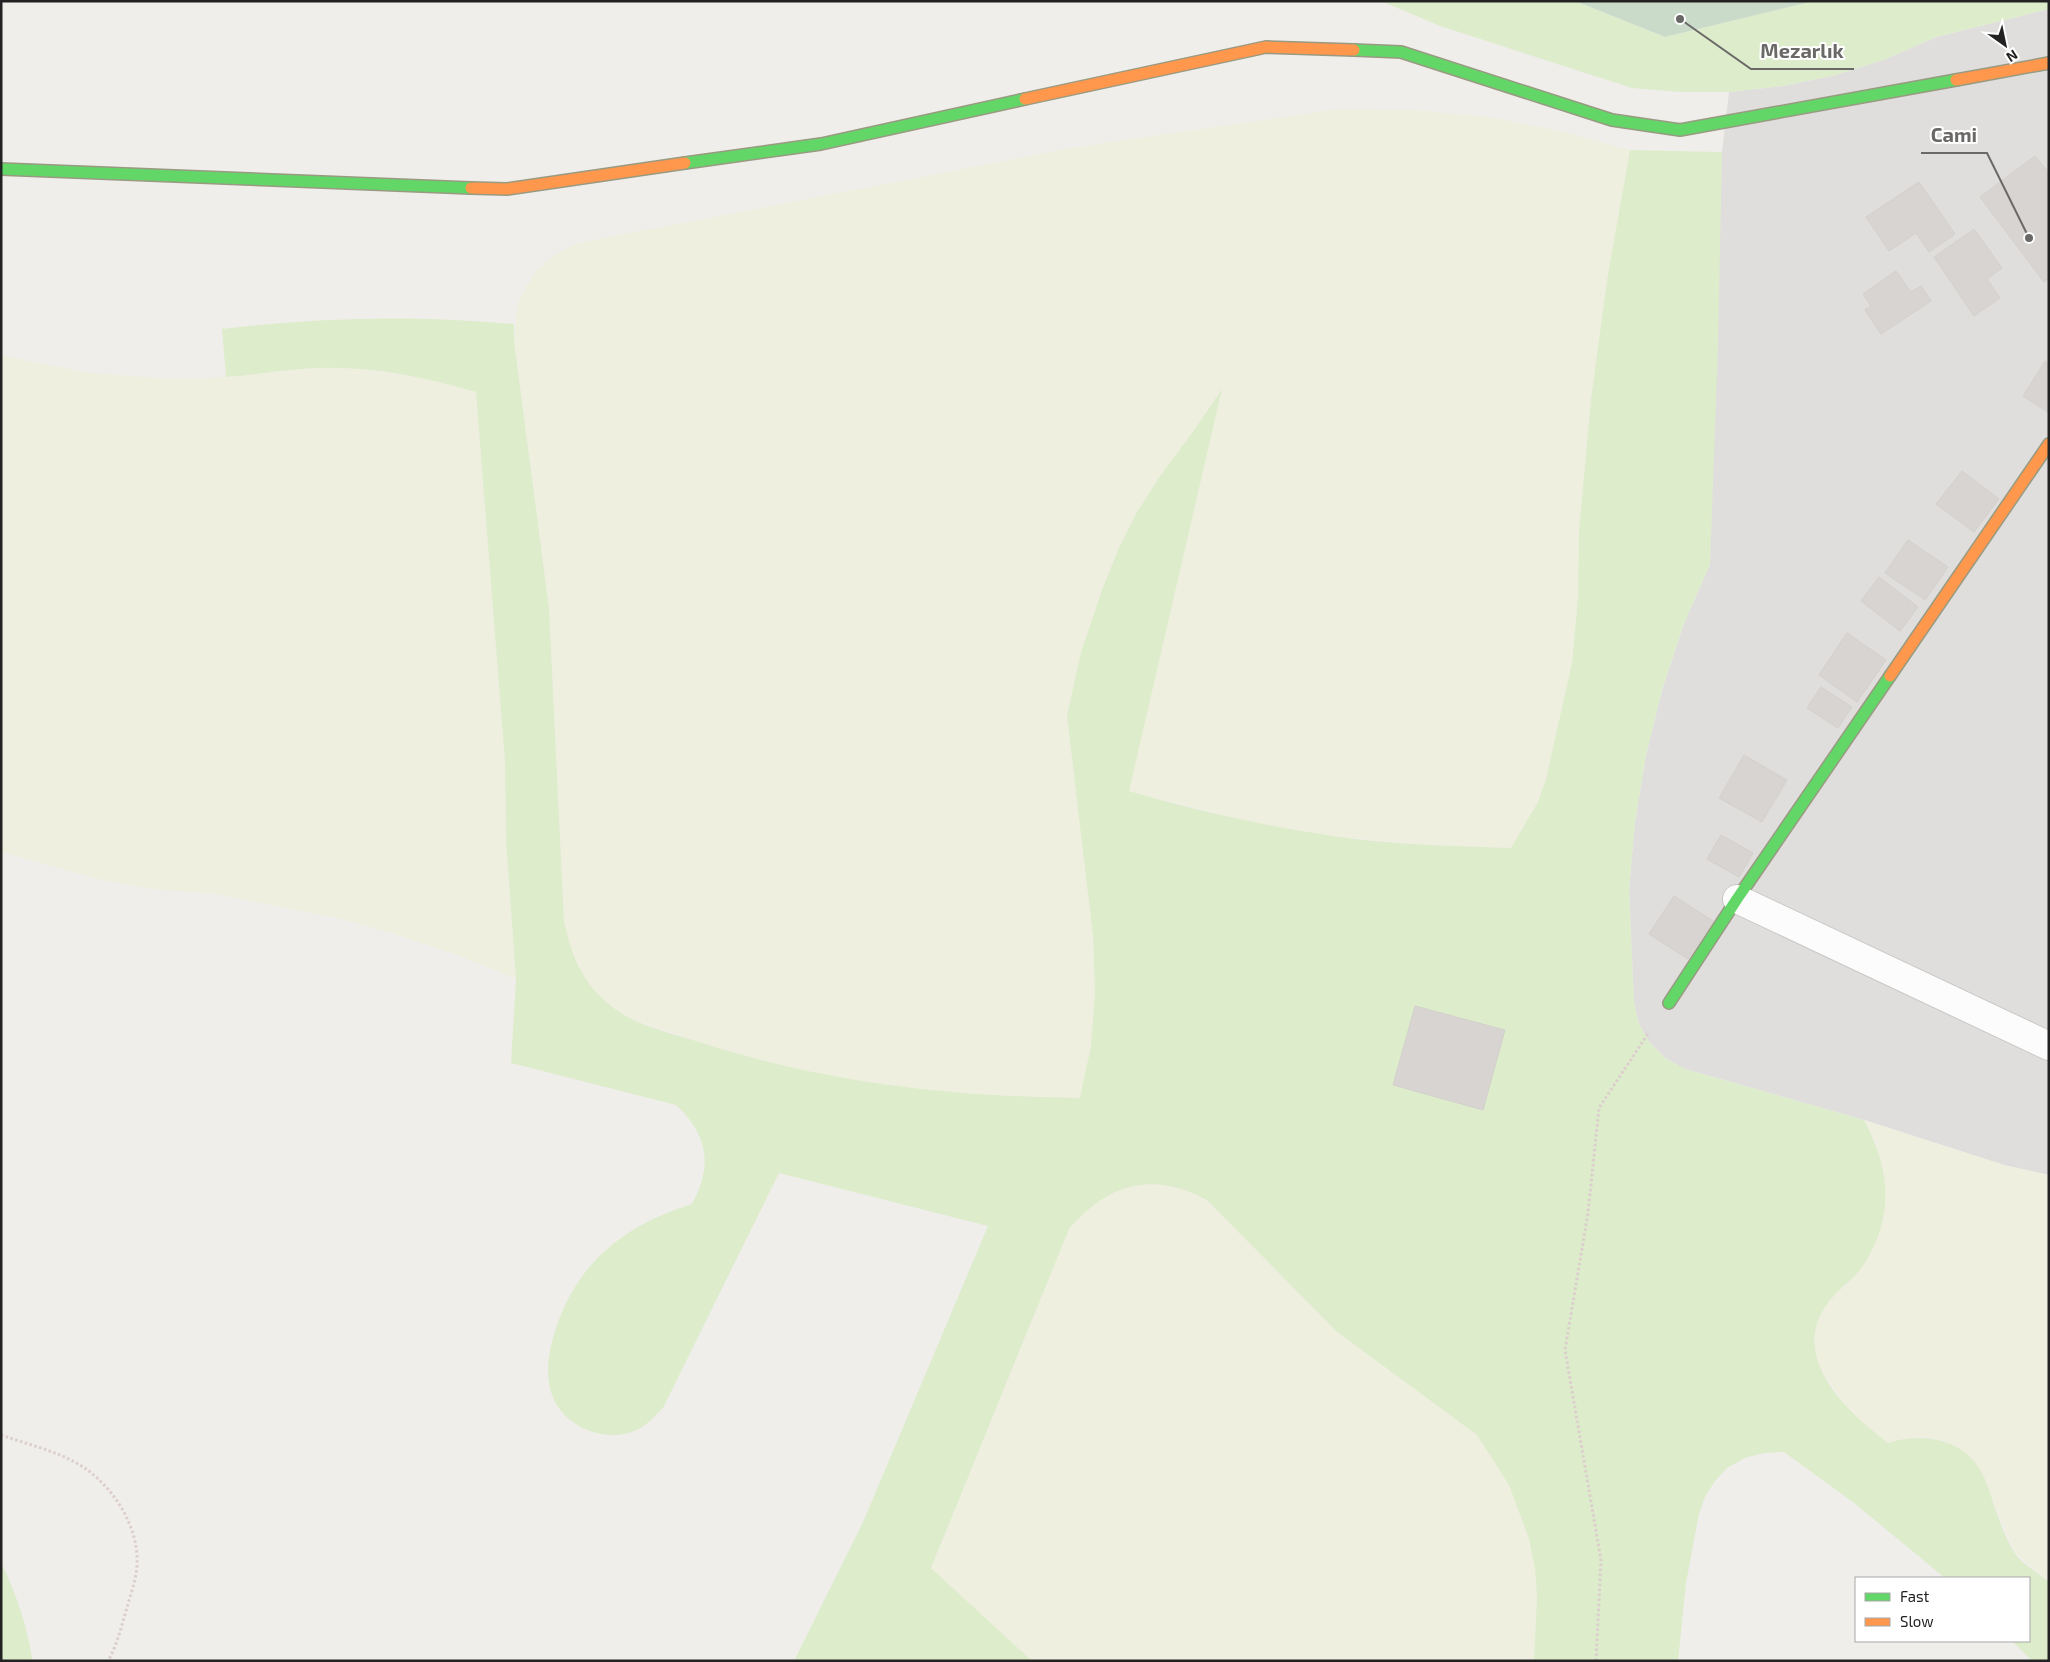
<svg xmlns="http://www.w3.org/2000/svg" width="2050" height="1662" viewBox="0 0 2050 1662" font-family="'Exo 2',sans-serif">
<style>
.residential{fill:#dfdedc}
.farmland{fill:#efefdf}
.grass{fill:#ddeccb}
.cemetery{fill:#cadbca}
.building{fill:#d7d4d2;stroke:#d3d0cc}
.lines{fill:none;stroke-linecap:round;stroke-linejoin:round}
.street-casing{stroke:#c9c8c7;stroke-width:30}
.fast-casing{stroke:#999a82;stroke-width:14}
.slow-casing{stroke:#999a82;stroke-width:14}
.path{stroke:#dccecd;stroke-width:3;stroke-dasharray:2.5 2.5;stroke-linecap:butt}
.street{stroke:#fdfcfc;stroke-width:28}
.fast{stroke:#63d668;stroke-width:11}
.slow{stroke:#ff974d;stroke-width:11}
.leader{fill:none;stroke:#6a6968;stroke-width:2}
.callout-dot{fill:#6a6968;stroke:#fff;stroke-width:2}
.callout-label{font-size:20px;text-anchor:middle;font-weight:bold;fill:#6a6968;stroke:#fff;stroke-width:4;stroke-linejoin:round;paint-order:stroke}
</style>
<rect width="100%" height="100%" fill="#f0eeeb"/>
<path class="residential" d="M 2049,9 L 2049,1175 L 2004,1165 L 1864,1120 L 1685,1069 L 1665,1058 L 1649,1042 L 1639,1024 L 1634,1003 L 1629,889 L 1635,822 L 1646,755 L 1662,690 L 1683,626 L 1710,564 L 1722,152 L 1729,92 L 1783,86 L 1836,75 L 1886,59 L 1936,37 Z"/>
<g class="farmland">
<path d="M 1339,109 L 1414,110 L 1489,117 L 1560,131 L 1630,150 L 1608,274 L 1591,399 L 1579,531 L 1578,597 L 1572,663 L 1546,779 L 1538,802 L 1511,848 L 1426,845 L 1341,837 L 1258,824 L 1128,791 L 1221,390 L 1192,433 L 1160,476 L 1137,512 L 1118,550 L 1102,590 L 1081,652 L 1067,716 L 1093,936 L 1095,992 L 1091,1046 L 1081,1098 L 998,1097 L 915,1090 L 848,1080 L 782,1066 L 718,1048 L 631,1019 L 610,1005 L 592,988 L 578,968 L 569,945 L 564,921 L 549,608 L 514,341 L 517,306 L 524,290 L 537,270 L 555,255 L 576,244 L 599,239 L 1077,147 Z"/>
<path d="M 1,354 L 28,361 L 92,373 L 157,378 L 211,378 L 317,368 L 353,368 L 432,379 L 476,392 L 505,762 L 506,840 L 516,979 L 457,955 L 398,935 L 338,918 L 215,894 L 152,889 L 102,880 L 1,852 Z"/>
<path d="M 1864,1120 L 2004,1165 L 2049,1175 L 2049,1582 L 2015,1553 L 1983,1476 L 1973,1460 L 1958,1448 L 1942,1440 L 1924,1437 L 1906,1438 L 1888,1444 L 1865,1426 L 1846,1406 L 1819,1367 L 1815,1349 L 1815,1331 L 1821,1313 L 1831,1298 L 1849,1283 L 1877,1144 Z"/>
<path d="M 1148,1184 L 1169,1185 L 1189,1190 L 1207,1200 L 1336,1331 L 1477,1435 L 1509,1484 L 1529,1539 L 1535,1568 L 1537,1597 L 1534,1661 L 1032,1661 L 931,1568 L 1069,1229 L 1085,1210 L 1105,1196 L 1127,1187 Z"/>
</g>
<g class="grass">
<path d="M 1381,1 L 1575,1 L 1665,37 L 1814,1 L 2049,1 L 2049,9 L 1936,37 L 1886,59 L 1836,75 L 1783,86 L 1730,92 L 1681,92 L 1632,88 L 1440,26 Z"/>
<path d="M 1630,150 L 1722,152 L 1718,344 L 1710,564 L 1683,626 L 1662,690 L 1646,755 L 1635,822 L 1629,889 L 1634,1003 L 1639,1024 L 1649,1042 L 1665,1058 L 1685,1069 L 1864,1120 C 1890,1168 1895,1216 1864,1264 C 1852,1283 1832,1292 1822,1312 C 1794,1364 1851,1415 1888,1443 C 1923,1432 1966,1438 1984,1477 C 1994,1501 2000,1529 2014,1552 C 2021,1563 2038,1573 2049,1582 L 2049,1661 L 2032,1661 L 2012,1641 L 2029,1641 L 2029,1578 L 1945,1578 L 1854,1503 L 1784,1452 L 1764,1453 L 1745,1458 L 1727,1468 L 1715,1481 L 1705,1497 L 1699,1514 L 1686,1583 L 1678,1661 L 1534,1661 L 1537,1597 L 1535,1568 L 1529,1539 L 1509,1485 L 1477,1435 L 1336,1331 L 1207,1200 C 1153,1171 1108,1183 1069,1229 L 931,1568 L 1032,1661 L 794,1661 L 863,1522 L 988,1226 L 779,1173 L 663,1408 C 655,1416 647,1425 637,1430 C 603,1445 558,1425 550,1388 C 545,1368 550,1347 556,1328 C 578,1261 627,1224 692,1204 C 713,1165 708,1135 676,1105 L 511,1063 L 516,979 L 506,840 L 505,762 L 476,392 C 424,377 372,366 317,368 C 287,369 257,375 226,377 L 222,329 C 320,317 415,315 514,324 L 514,341 L 549,608 L 564,921 C 571,954 582,983 610,1005 C 634,1025 667,1032 696,1041 C 826,1083 945,1096 1080,1098 L 1091,1046 L 1095,992 L 1093,936 L 1067,716 L 1081,652 L 1102,590 L 1118,550 L 1137,512 L 1160,476 L 1192,433 L 1222,389 L 1129,791 C 1198,811 1268,827 1340,837 C 1397,845 1454,846 1511,848 L 1538,802 L 1546,779 L 1572,663 L 1578,597 L 1579,531 L 1591,399 L 1608,274 Z"/>
<path d="M 1,1562 C 16,1593 26,1623 32,1657 L 31,1661 L 1,1661 Z"/>
</g>
<path class="cemetery" d="M 1575,1 L 1814,1 L 1665,37 Z"/>
<g class="building">
<path d="M 2035,156 L 2049,173 L 2049,278 L 2044,282 L 1980,197 Z"/>
<path d="M 1919,182 L 1955,234 L 1929,252 L 1916,233 L 1889,251 L 1866,217 Z"/>
<path d="M 1974,229 L 2002,268 L 1987,279 L 2000,298 L 1974,316 L 1934,257 Z"/>
<path d="M 1896,271 L 1911,292 L 1921,286 L 1931,301 L 1881,334 L 1865,310 L 1871,306 L 1863,294 Z"/>
<path d="M 2045,361 L 2049,364 L 2049,413 L 2023,396 Z"/>
<path d="M 1962,471 L 1999,499 L 1974,532 L 1936,504 Z"/>
<path d="M 1908,540 L 1948,567 L 1925,600 L 1885,573 Z"/>
<path d="M 1879,577 L 1918,607 L 1900,631 L 1861,601 Z"/>
<path d="M 1847,633 L 1886,660 L 1857,702 L 1819,675 Z"/>
<path d="M 1821,687 L 1852,707 L 1838,728 L 1807,708 Z"/>
<path d="M 1744,755 L 1787,780 L 1762,822 L 1719,798 Z"/>
<path d="M 1721,835 L 1753,853 L 1739,877 L 1707,859 Z"/>
<path d="M 1674,896 L 1713,921 L 1688,959 L 1649,934 Z"/>
<path d="M 1415,1006 L 1505,1030 L 1483,1110 L 1393,1085 Z"/>
</g>
<g class="lines">
<defs>
<path id="street" d="M 1737,899 L 2049,1046"/>
<g id="fast">
<path d="M 1354,50 L 1401,52 L 1612,120 L 1680,130 L 1956,80"/>
<path d="M 685,163 L 821,144 L 1025,99"/>
<path d="M 1,169 L 471,188"/>
<path d="M 1669,1003 L 1737,899 L 1890,676"/>
</g>
<g id="slow">
<path d="M 1956,80 L 2049,63"/>
<path d="M 1025,99 L 1266,47 L 1354,50"/>
<path d="M 471,188 L 507,189 L 685,163"/>
<path d="M 1890,676 L 2049,444"/>
</g>
</defs>
<use href="#street" class="street-casing"/>
<use href="#fast" class="fast-casing"/>
<use href="#slow" class="slow-casing"/>
<g class="path">
<path d="M 1,1435 C 29,1445 62,1452 86,1469 C 117,1491 143,1534 136,1574 C 134,1586 129,1599 126,1611 C 121,1628 117,1645 108,1661"/>
<path d="M 1596,1661 L 1601,1560 L 1565,1350 L 1588,1213 L 1599,1108 L 1649,1032"/>
</g>
<use href="#street" class="street"/>
<use href="#fast" class="fast"/>
<use href="#slow" class="slow"/>
</g>
<path class="leader" d="M1680 19L1751 69H1854M2029 238L1987 153H1921"/>
<g class="callout-dot">
<circle cx="1680" cy="19" r="5"/>
<circle cx="2029" cy="238" r="5"/>
</g>
<g class="callout-label">
<text x="1802" y="58">Mezarlık</text>
<text x="1954" y="142">Cami</text>
</g>
<rect width="2050" height="1662" fill="none" stroke="#222222" stroke-width="5"/>
<rect x="1855" y="1577" width="175" height="65" fill="#ffffff" stroke="#a7a7a7"/>
<rect x="1865" y="1593" width="25" height="8" fill="#63d668" stroke="#a7a7a7"/>
<text x="1900" y="1602" font-size="15" fill="#222222">Fast</text>
<rect x="1865" y="1618" width="25" height="8" fill="#ff974d" stroke="#a7a7a7"/>
<text x="1900" y="1627" font-size="15" fill="#222222">Slow</text>
<g transform="translate(2005 45) rotate(147)" stroke="#ffffff" stroke-width="4" paint-order="stroke">
<path d="M0-4L9 19L0 12L-9 19Z" fill="#222222"/>
<text y="-8" font-size="14" font-weight="bold" text-anchor="middle" fill="#222222">N</text>
</g>
</svg>
